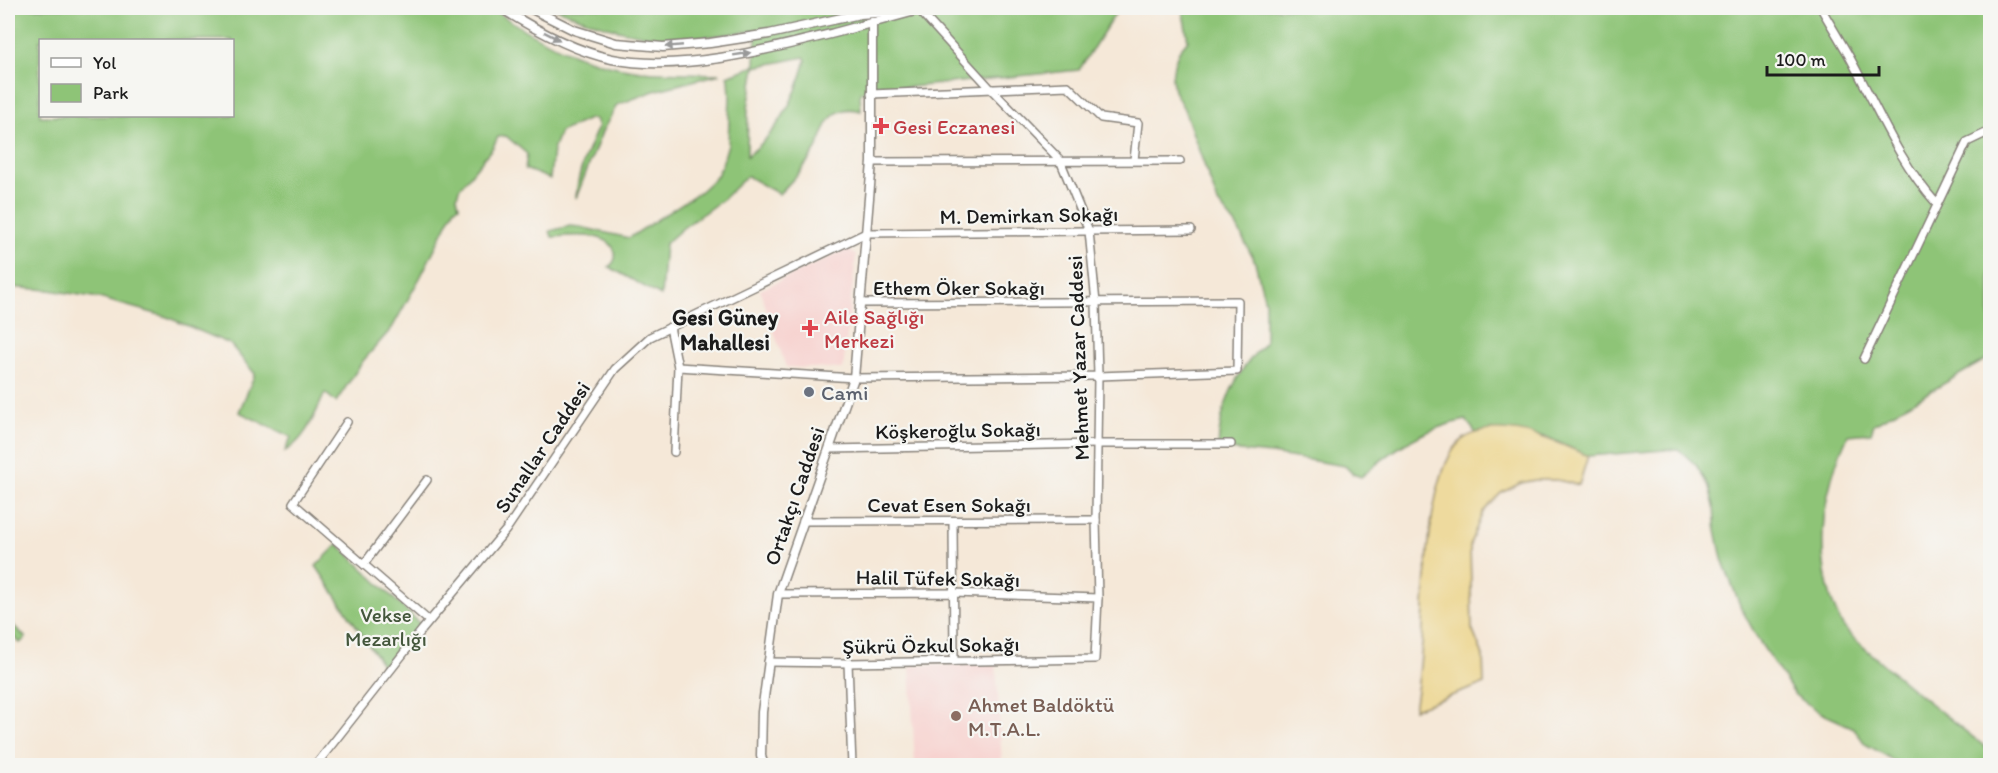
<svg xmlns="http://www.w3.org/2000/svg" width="1998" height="773" viewBox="0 0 1998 773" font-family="Itim,sans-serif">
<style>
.built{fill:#f7d0cd}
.green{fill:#8ec477;stroke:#55704a;stroke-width:1.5;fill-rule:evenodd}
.sand{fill:#eeda9e;stroke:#857b5d;stroke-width:1.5}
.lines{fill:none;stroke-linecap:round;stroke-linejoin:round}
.minor-casing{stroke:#88827a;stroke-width:10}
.tertiary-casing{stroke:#88827a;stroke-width:11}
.minor{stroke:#fff;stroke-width:7}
.tertiary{stroke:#fff;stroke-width:8}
.oneway{fill:#999}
.health-dot{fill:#e0444e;stroke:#f6f6f2;stroke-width:2}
.worship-dot{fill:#6b7280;stroke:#f6f6f2;stroke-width:2}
.education-dot{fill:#8d6e63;stroke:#f6f6f2;stroke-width:2}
.labels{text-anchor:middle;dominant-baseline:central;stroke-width:4.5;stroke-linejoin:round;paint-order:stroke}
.health-label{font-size:21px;fill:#be3a42;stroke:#f6f6f2;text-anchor:start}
.street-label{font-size:21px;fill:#1c1c1c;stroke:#f6f6f2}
.worship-label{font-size:21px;fill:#5b616d;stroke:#f6f6f2;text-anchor:start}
.park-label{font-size:21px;fill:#44573c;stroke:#f6f6f2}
.education-label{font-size:21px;fill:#785e54;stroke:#f6f6f2;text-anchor:start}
.neighbourhood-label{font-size:22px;font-weight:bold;fill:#1c1c1c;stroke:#f6f6f2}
</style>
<rect width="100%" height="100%" fill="#f6f6f2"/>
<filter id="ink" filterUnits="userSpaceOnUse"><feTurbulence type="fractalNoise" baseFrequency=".0167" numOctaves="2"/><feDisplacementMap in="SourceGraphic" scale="12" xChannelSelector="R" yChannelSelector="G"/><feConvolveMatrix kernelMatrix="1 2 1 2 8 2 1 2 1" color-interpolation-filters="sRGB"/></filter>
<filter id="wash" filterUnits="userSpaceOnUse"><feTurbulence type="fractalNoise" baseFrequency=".008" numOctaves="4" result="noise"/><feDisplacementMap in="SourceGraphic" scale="24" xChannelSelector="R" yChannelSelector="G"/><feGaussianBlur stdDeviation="1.35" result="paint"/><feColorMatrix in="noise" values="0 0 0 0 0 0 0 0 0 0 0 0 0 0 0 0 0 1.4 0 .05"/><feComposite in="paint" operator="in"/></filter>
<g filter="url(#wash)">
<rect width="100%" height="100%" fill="#f5e8d8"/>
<g class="built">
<path d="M 847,249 L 856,255 L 843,369 L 786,367 L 760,290 Z"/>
<path d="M 996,664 L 1002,765 L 915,765 L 910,666 Z"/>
</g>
<g class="green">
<path d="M 8,8 L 492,8 C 534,40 588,65 641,71 C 667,73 694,73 720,74 L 654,91 L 617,105 L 602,132 L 576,198 C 577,173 588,149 598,127 L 595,119 L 589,119 L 560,132 L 553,149 L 550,179 L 525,169 L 527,154 L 506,136 L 498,137 L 493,147 L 459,189 L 457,197 L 459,206 L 455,208 L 421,276 L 392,328 L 363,361 L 336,402 L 325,393 C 315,414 306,440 285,451 L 291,437 L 239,412 L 255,374 L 230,344 L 167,317 L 99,298 L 49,290 L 8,287 ZM 232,40 L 232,116 L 40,116 L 40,40 Z"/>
<path d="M 554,8 L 1119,8 L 1079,70 L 860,92 L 861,111 C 851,108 842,109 834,115 C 824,124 822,139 816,149 C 806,166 793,180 779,194 L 747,176 L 723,199 L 683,228 L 665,244 L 661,296 L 609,267 C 614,263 617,257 614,250 C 608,231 567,236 552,237 L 550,231 L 570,226 L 580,227 L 629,238 L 701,191 L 717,176 L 723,161 L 728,144 L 730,96 L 729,79 L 727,76 L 755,66 L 756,31 C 738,32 720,36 701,37 C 644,41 607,29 554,8 ZM 804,57 L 806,60 C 796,98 779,132 747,156 L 748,108 L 755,67 Z"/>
<path d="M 1182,8 L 1990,8 L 1990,357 L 1874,424 L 1871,433 L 1848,435 C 1824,486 1814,547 1832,601 C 1835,610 1839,622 1846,630 C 1853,639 1864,647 1873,655 C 1910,689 1951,719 1990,751 L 1990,765 L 1899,765 L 1885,755 L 1865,744 L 1854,728 L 1819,712 L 1795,695 L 1759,641 L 1741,608 L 1722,559 L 1715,525 L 1714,506 L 1709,487 L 1696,465 L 1678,449 L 1588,456 L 1547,437 L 1491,430 L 1476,433 L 1466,420 C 1424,428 1393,449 1361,477 L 1353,474 L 1345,466 L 1271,454 L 1218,449 C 1219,407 1235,372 1265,343 L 1265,302 L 1255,262 L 1236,225 L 1218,203 L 1184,109 L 1174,91 L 1172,78 L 1174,64 L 1179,51 L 1188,40 Z"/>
<path d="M 338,544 L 421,625 L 383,666 L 316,566 Z"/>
<path d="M 8,620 L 26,638 L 20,643 L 8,631 Z"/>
</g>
<path class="sand" d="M 1491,430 C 1526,428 1557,442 1588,456 L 1579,485 L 1557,480 L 1535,480 L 1521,483 L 1501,493 L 1483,512 L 1470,544 L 1472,629 L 1483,656 L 1484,684 L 1414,709 C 1418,688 1420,667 1422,645 C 1425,599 1426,477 1458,444 C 1466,434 1479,432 1491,430 Z"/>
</g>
<g filter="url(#ink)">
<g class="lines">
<defs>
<g id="minor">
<path d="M 1821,8 C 1830,24 1840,40 1849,56 C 1877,107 1898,161 1937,204"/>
<path d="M 871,94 L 1068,86 L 1101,118 L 1138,123 L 1134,160"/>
<path d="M 872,162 L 1180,161"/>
<path d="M 670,327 L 678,367 L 674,452"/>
<path d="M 1864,359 L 1967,142 L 1990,131"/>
<path d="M 678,367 L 854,378 L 1098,376 L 1237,371 L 1238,301 L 861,303"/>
<path d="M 347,422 L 293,503 L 429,621"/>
<path d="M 830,449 L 1097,444 L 1231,444"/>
<path d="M 803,521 L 1096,520"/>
<path d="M 953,521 L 954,661"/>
<path d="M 364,564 L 427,480"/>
<path d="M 778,594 L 954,593 L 1098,598"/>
<path d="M 768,662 L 848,663 L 1095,659 L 1098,598 L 1096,520 L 1098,376 L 1096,303 L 1089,231 L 1060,160 L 990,88 L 917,8"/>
<path d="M 848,663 L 852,766"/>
<path d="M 315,766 L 422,630 L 506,530 L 615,369 L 650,337 L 866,233 L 1191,230"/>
</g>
<g id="tertiary">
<path d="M 501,8 C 534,29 573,51 612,59 C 681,73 771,49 838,32 C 868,24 897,16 926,8"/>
<path d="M 530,8 L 574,30 L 616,43 L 663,47 L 710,43 L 769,34 L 860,14 L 903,11"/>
<path d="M 764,766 L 761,756 L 762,712 L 778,594 L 854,378 L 872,162 L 872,22"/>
</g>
</defs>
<use href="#minor" class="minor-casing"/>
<use href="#tertiary" class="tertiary-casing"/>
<use href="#minor" class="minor"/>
<use href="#tertiary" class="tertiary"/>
</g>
<defs><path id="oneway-solid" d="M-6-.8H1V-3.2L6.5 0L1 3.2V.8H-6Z" transform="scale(1.5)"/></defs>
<g class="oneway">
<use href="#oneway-solid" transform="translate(552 36) rotate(27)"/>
<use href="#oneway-solid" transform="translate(674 46) rotate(175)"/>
<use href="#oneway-solid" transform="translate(742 54) rotate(-9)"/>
</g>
</g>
<g class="health-dot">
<path d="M878 117h6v6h6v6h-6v6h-6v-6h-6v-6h6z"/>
<path d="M807 319h6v6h6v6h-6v6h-6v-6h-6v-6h6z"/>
</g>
<circle class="worship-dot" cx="809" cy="392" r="6"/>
<circle class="education-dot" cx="956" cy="716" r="6"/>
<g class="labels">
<g class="health-label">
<text x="893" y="126">Gesi Eczanesi</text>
<text x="824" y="316">Aile Sağlığı<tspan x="824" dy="24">Merkezi</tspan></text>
</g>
<g class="street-label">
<text transform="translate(1029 215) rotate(-1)">M. Demirkan Sokağı</text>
<text x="959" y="287">Ethem Öker Sokağı</text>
<text transform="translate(1078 358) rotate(-92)">Mehmet Yazar Caddesi</text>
<text transform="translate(958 430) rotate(-1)">Köşkeroğlu Sokağı</text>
<text transform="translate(542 447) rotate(-56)">Sunallar Caddesi</text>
<text transform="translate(794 496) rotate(-71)">Ortakçı Caddesi</text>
<text x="949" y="504">Cevat Esen Sokağı</text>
<text transform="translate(938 578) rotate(1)">Halil Tüfek Sokağı</text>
<text transform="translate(931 645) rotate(-1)">Şükrü Özkul Sokağı</text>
</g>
<g class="worship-label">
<text x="821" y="392">Cami</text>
</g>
<g class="park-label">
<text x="386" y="614">Vekse<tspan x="386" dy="24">Mezarlığı</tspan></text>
</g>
<g class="education-label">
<text x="968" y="704">Ahmet Baldöktü<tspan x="968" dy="24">M.T.A.L.</tspan></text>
</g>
<g class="neighbourhood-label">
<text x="725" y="317">Gesi Güney<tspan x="725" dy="25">Mahallesi</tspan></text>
</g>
</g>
<rect width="1998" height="773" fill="none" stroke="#f6f6f2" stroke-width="30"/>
<rect x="39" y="39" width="195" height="78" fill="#f6f6f2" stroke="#9f9f9c" stroke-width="1.5"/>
<rect x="51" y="58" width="30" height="9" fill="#ffffff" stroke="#9f9f9c" stroke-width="1.5"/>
<text x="93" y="69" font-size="18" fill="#1c1c1c">Yol</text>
<rect x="51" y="84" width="30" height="18" fill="#8ec477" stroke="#9f9f9c" stroke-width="1.5"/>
<text x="93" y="99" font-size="18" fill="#1c1c1c">Park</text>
<path d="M1767 66v9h112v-9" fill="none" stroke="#1c1c1c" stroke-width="3"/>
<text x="1776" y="66" font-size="18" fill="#1c1c1c" stroke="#f6f6f2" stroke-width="4.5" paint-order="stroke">100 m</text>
</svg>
